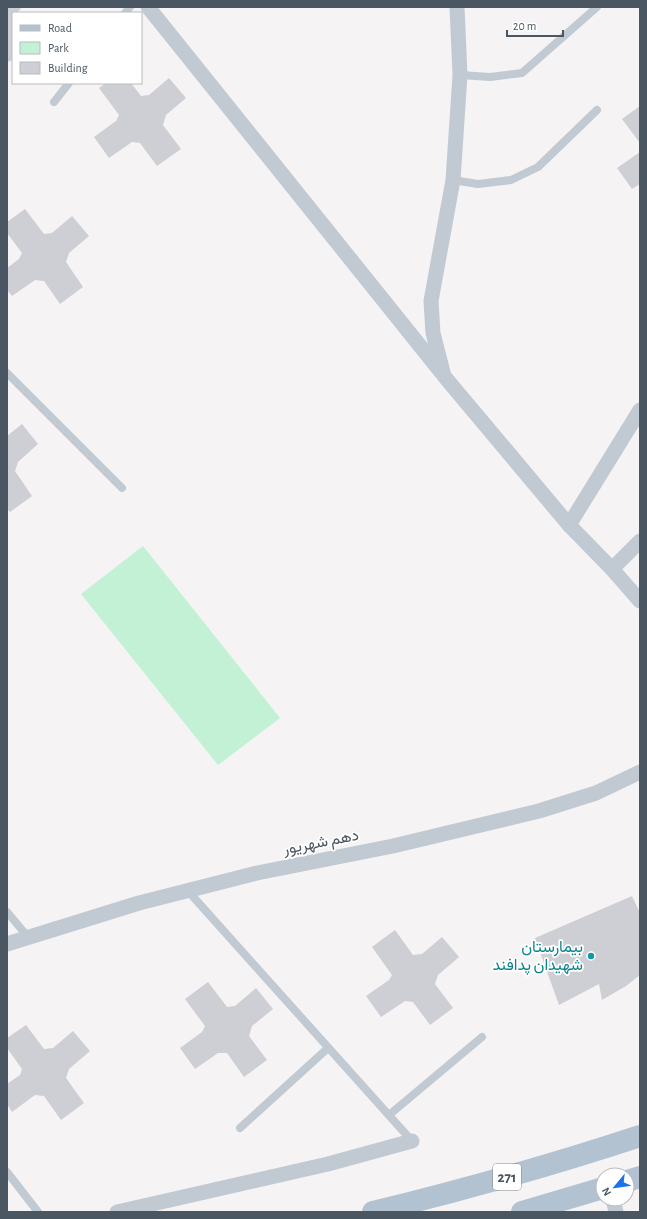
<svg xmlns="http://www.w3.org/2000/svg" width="647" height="1219" viewBox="0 0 647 1219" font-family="'Alegreya Sans',Vazirmatn,sans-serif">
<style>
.green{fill:#c3f1d5}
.building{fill:#cdcfd5}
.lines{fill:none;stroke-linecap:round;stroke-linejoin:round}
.lane{stroke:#c1cad2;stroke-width:8}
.street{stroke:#c1cad2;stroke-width:15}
.primary{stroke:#b3c2d1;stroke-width:22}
.culture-dot{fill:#0f9aa8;stroke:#fff;stroke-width:1.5}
.labels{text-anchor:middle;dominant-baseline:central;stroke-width:3.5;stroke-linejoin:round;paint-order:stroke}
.shield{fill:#fff;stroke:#808990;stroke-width:1}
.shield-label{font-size:15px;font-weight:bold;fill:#4a5661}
.street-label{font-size:16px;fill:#4a5661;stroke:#fff}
.culture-label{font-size:16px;fill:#0d838f;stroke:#fff;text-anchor:end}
</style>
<rect width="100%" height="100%" fill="#f5f3f3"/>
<path class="green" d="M 143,546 L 280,718 L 218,765 L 81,594 Z"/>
<g class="building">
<path d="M 7,7 L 22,7 L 17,13 L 13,13 L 13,59 L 9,62 L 7,59 Z"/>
<path d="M 169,78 L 186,98 L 166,115 L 163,125 L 181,149 L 157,166 L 140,143 L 132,142 L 109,158 L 94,137 L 116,121 L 119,115 L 99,88 L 106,83 L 131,83 L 141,96 L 149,95 Z"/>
<path d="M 640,106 L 640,143 L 622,119 Z"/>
<path d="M 640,152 L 640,184 L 632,189 L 617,168 Z"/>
<path d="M 25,209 L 44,234 L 52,233 L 72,216 L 89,236 L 69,253 L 66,262 L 83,287 L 60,304 L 44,281 L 35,280 L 12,296 L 7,290 L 7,268 L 19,259 L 22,253 L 7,233 L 7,222 Z"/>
<path d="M 22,424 L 38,444 L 18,462 L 15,471 L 32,496 L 10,512 L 7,509 L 7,436 Z"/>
<path d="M 632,896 L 640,913 L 640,975 L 626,986 L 602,1000 L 599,984 L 559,1005 L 535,938 Z"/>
<path d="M 395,930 L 413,955 L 422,954 L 442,937 L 459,957 L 438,975 L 435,984 L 453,1008 L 430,1025 L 413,1002 L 405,1001 L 381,1017 L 366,996 L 389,980 L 392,975 L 372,947 Z"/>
<path d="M 208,982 L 227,1007 L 235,1006 L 256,988 L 273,1009 L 252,1026 L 249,1036 L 267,1060 L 244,1077 L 227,1053 L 218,1053 L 195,1069 L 180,1048 L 202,1032 L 205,1026 L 185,999 Z"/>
<path d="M 26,1025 L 44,1049 L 53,1048 L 73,1031 L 90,1051 L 69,1069 L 66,1078 L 84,1103 L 61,1120 L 44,1096 L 35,1095 L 12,1112 L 7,1104 L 7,1084 L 20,1075 L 22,1069 L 7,1048 L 7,1038 Z"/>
</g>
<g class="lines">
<g class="lane">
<path d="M 125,13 L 130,7"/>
<path d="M 460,75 L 490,77 L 522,73 L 597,7"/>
<path d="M 54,102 L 69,83"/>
<path d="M 453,180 L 478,184 L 511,180 L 538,167 L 597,110"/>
<path d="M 7,373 L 122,488"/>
<path d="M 188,891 L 412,1141"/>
<path d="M 7,912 L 28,937"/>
<path d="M 389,1115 L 482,1037"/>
<path d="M 240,1128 L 328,1048"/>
<path d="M 7,1172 L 38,1212"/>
</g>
<g class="street">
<path d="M 148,7 L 441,372"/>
<path d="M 457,7 L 460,75 L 453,180 L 431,301 L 433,333 L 444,376 L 569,525 L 612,569 L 640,601"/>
<path d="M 569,525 L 640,410"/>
<path d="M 612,569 L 640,541"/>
<path d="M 7,944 L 139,903 L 257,873 L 393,846 L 539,811 L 596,793 L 640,772"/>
<path d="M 613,1199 L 616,1212"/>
<path d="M 117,1212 L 328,1164 L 412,1141"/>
</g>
<g class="primary">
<path d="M 627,1181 L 640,1177"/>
<path d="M 373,1212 C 463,1190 552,1165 640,1136"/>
<path d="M 522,1212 L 603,1188"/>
</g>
</g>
<circle class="culture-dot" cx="591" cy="956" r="4"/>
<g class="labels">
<rect class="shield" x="493" y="1164" width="28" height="26" rx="3"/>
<g class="shield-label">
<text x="507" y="1177">271</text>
</g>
<g class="street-label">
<text transform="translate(321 842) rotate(-11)">دهم شهریور</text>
</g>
<g class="culture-label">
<text x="583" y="947">بیمارستان<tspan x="583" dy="18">شهیدان پدافند</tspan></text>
</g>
</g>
<rect width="647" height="1219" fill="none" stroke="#4a5661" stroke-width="16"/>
<rect x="12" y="12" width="130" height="72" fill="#ffffff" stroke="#b7bbc0"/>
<rect x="20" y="25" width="20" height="6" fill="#b3c2d1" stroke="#b7bbc0"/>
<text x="48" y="32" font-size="12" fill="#4a5661">Road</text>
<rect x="20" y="42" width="20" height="12" fill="#c3f1d5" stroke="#b7bbc0"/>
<text x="48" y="52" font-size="12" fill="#4a5661">Park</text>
<rect x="20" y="62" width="20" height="12" fill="#cdcfd5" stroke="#b7bbc0"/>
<text x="48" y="72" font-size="12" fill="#4a5661">Building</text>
<g transform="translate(615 1187) rotate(241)"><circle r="19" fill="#ffffff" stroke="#b7bbc0"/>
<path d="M0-3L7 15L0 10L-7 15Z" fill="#1a73e8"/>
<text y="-6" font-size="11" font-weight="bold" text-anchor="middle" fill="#4a5661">N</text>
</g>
<path d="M507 30v6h56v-6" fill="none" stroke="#4a5661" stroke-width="2"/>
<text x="513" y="30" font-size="12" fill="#4a5661" stroke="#ffffff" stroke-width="3" paint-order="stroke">20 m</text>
</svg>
